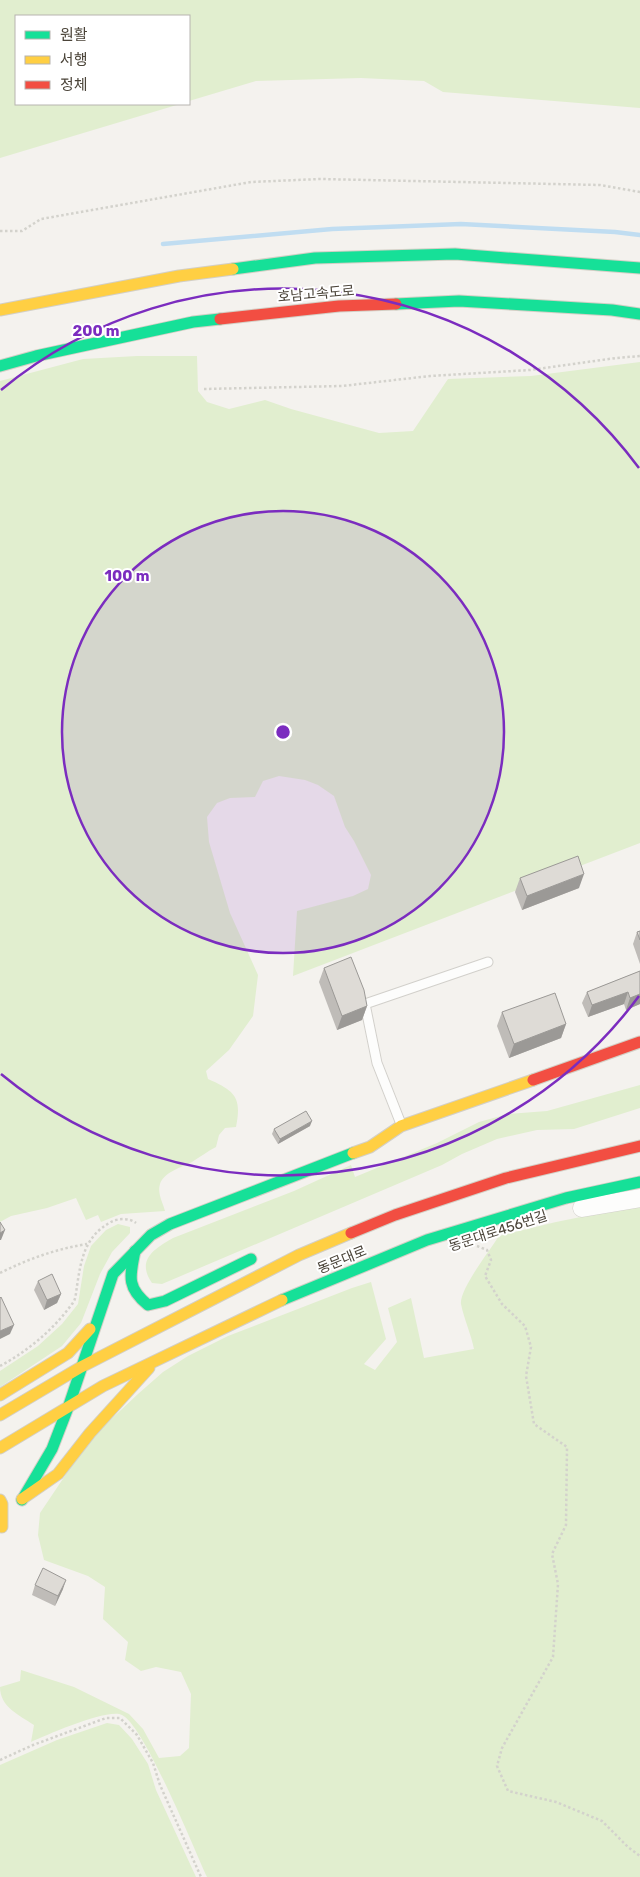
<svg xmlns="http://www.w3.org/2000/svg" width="640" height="1877" viewBox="0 0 640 1877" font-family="Rubik,'Noto Sans KR',sans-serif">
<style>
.green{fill:#e1eecf}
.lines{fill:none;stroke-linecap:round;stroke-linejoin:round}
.stream{stroke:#c0ddf1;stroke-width:4.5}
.lane-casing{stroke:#d2d0cb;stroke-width:11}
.street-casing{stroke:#d2d0cb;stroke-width:19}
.fast-casing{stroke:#d3cfc5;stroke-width:13}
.slow-casing{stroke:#d3cfc5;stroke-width:13}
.jam-casing{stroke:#d3cfc5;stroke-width:13}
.path{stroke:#d3d2cc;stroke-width:2.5;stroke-dasharray:2.5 2.5;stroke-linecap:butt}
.lane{stroke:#fdfdfc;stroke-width:9}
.street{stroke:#fdfdfc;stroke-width:18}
.fast{stroke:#16e098;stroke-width:11}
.slow{stroke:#ffcf43;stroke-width:11}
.jam{stroke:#f24e42;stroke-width:11}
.wall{fill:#bfbcb8}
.shaded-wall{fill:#9b9996}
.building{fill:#dedbd6;stroke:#9b9996}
.ring{fill:none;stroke:#7b2cbf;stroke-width:2.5}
.labels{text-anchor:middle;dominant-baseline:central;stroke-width:4;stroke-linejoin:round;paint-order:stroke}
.street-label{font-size:14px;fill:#4b4439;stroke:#fff}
.centre{fill:#7b2cbf;stroke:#fff;stroke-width:2.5}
.ring-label{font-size:15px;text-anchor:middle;font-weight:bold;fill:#7b2cbf;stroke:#fff;stroke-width:4;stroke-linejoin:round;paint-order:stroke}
</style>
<rect width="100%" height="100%" fill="#f4f2ee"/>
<g class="green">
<path d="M 0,0 L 640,0 L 640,108 L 443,92 L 424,81 L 361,78 L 256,81 L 189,101 L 189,16 L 16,16 L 16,104 L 180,104 L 0,158 Z"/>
<path d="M 137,356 L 197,356 L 198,391 L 207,402 L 229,409 L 265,400 L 291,409 L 379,433 L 413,431 L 448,379 L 531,376 L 640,362 L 640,843 L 293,976 L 297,911 L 353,896 L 368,889 L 371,875 L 354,841 L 345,827 L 334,796 L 318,785 L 305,780 L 279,776 L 263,781 L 255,797 L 230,798 L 217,803 L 207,817 L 209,842 L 230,913 L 258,975 L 253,1016 L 229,1050 L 206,1071 L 208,1079 C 235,1091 242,1097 236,1127 L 225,1128 L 219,1135 L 216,1147 C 208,1151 200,1157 192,1162 C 182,1167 164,1172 160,1184 C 157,1193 163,1203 165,1211 L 121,1214 L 101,1222 L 98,1215 L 86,1220 L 76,1198 L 47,1208 L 11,1216 L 0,1222 L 0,381 L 83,359 Z"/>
<path d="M 640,1085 L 640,1108 L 574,1129 L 537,1130 L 497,1139 L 462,1154 L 442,1165 L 162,1284 L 152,1283 C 136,1260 154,1249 173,1238 L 294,1191 L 351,1165 L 355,1177 L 437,1143 L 479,1122 L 508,1114 L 547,1111 Z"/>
<path d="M 640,1205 L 640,1877 L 207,1877 C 194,1849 144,1725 122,1715 C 108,1708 47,1735 31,1742 L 34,1725 C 19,1715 0,1707 0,1687 L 20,1681 L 21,1670 L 74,1687 L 129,1714 L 143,1729 L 159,1758 L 180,1756 L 189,1748 L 191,1694 L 181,1672 L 156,1667 L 141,1671 L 125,1660 L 128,1642 L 103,1619 L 105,1587 L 88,1576 L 44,1560 L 38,1535 L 40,1513 L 89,1440 L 138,1394 L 163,1372 L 188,1356 L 228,1336 L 352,1288 L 371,1282 L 386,1339 L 364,1364 L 375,1370 L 397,1342 L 388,1308 L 411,1298 L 424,1358 L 474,1349 C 471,1334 464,1319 461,1304 C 459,1290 490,1250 499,1236 L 556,1222 Z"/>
<path d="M 118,1224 L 130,1227 L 130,1233 L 112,1252 L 100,1274 L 81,1323 L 62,1346 L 0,1387 L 0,1371 L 38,1346 L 62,1324 L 78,1304 L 84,1266 L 91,1246 L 106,1230 Z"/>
<path d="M 107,1723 L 119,1725 L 132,1739 L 148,1764 L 156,1790 L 196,1877 L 0,1877 L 0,1765 L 57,1740 Z"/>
</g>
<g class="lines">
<path class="stream" d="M 163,244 L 332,229 L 461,224 L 615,232 L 640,235"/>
<defs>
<path id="lane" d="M 401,1124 L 377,1063 L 365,1004 L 488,962"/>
<path id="street" d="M 582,1208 L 640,1198"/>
<g id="fast">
<path d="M 233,269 L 315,258 L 455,254 L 640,268"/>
<path d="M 396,304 L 459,301 L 612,310 L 640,314"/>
<path d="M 0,366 L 36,356 L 193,322 L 220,319"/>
<path d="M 135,1251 C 130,1276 126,1287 148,1305 L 165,1301 L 251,1259"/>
<path d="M 282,1300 L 427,1240 L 566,1198 L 640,1182"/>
<path d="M 22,1500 L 52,1449 L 69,1405 L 113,1274 L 151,1235 L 170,1224 L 353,1153"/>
</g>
<g id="slow">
<path d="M 0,310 L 179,276 L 233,269"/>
<path d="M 353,1153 L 370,1147 L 401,1126 L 533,1080"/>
<path d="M 0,1395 L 68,1353 L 90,1329"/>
<path d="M 0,1415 L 81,1367 L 299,1255 L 351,1233"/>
<path d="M 0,1448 L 103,1386 L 282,1300"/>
<path d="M 22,1499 L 58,1474 L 90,1433 L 149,1368"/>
<path d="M 0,1500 L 2,1504 L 2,1527"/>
</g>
<g id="jam">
<path d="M 220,319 L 339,306 L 396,304"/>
<path d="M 533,1080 L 640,1042"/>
<path d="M 351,1233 L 395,1215 L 506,1178 L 640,1146"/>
</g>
</defs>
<use href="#lane" class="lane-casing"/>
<use href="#street" class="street-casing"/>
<use href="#fast" class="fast-casing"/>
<use href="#slow" class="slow-casing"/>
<use href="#jam" class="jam-casing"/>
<g class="path">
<path d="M 0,231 L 22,231 L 41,219 L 251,182 L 320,179 L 600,185 L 640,192"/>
<path d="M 204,389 L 342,386 L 430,376 L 530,370 L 616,358 L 640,356"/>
<path d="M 477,1246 L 487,1250 L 491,1260 L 485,1276 L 502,1304 L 525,1326 L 531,1347 L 526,1376 L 534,1424 L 567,1447 L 566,1525 L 552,1554 L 558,1584 L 553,1657 L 502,1748 L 497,1766 L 508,1791 L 556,1802 L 602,1821 L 628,1847 L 640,1856"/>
<path d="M 0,1273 C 28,1259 56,1249 87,1244"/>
<path d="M 0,1366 C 28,1351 53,1330 72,1304 C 76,1300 76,1292 77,1286 C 81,1259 85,1236 111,1222 C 118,1218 130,1218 136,1223"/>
<path d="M 0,1760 L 33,1745 L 106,1718 L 120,1718 L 137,1735 L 153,1763 L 160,1785 L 201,1877"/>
</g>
<use href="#lane" class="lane"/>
<use href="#street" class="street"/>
<use href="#fast" class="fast"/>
<use href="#slow" class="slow"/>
<use href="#jam" class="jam"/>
</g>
<g class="wall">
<path d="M 520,878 L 579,888 L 522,910 L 515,892 Z"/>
<path d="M 640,931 L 640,964 L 633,944 L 637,932 Z"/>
<path d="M 324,968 L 367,1006 L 362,1020 L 337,1030 L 319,982 Z"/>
<path d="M 640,971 L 640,1004 L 626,1010 L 624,1004 L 588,1017 L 582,1003 L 587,992 Z"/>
<path d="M 502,1012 L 566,1024 L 561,1038 L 509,1058 L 497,1026 Z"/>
<path d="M 310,1126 L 278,1144 L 272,1134 L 274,1129 Z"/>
<path d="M 38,1281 L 61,1294 L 57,1303 L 44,1310 L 34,1290 Z"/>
<path d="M 35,1585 L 63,1589 L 55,1606 L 32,1595 Z"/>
</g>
<g class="shaded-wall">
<path d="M 584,874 L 579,888 L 522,910 L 527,896 Z"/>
<path d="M 628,992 L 624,1004 L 588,1017 L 592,1005 Z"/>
<path d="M 640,994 L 640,1004 L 626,1010 L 630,998 Z"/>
<path d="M 367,1006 L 362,1020 L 337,1030 L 342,1016 Z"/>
<path d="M 566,1024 L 561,1038 L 509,1058 L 514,1044 Z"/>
<path d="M 312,1121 L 310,1126 L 278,1144 L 280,1139 Z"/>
<path d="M 5,1230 L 1,1240 L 0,1240 L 0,1233 Z"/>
<path d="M 61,1294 L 57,1303 L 44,1310 L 47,1300 Z"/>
<path d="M 14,1325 L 10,1334 L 0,1339 L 0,1331 Z"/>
<path d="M 66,1580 L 63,1589 L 55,1606 L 58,1596 Z"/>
</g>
<g class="building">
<path d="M 578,856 L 584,874 L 527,896 L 520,878 Z"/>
<path d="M 640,931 L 640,940 L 637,932 Z"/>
<path d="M 351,957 L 364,990 L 367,1006 L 342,1016 L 324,968 Z"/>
<path d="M 640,971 L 640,994 L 630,998 L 628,992 L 592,1005 L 587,992 Z"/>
<path d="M 555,993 L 566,1024 L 514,1044 L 502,1012 Z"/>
<path d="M 306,1111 L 312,1121 L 280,1139 L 274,1129 Z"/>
<path d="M 0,1222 L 5,1230 L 0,1233 Z"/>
<path d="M 52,1274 L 61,1294 L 47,1300 L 38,1281 Z"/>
<path d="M 1,1297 L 14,1325 L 0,1331 L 0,1298 Z"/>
<path d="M 43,1568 L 66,1580 L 58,1596 L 35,1585 Z"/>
</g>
<circle cx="283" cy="732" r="221" fill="#7b2cbf" fill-opacity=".12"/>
<g class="ring">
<circle cx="283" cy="732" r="221"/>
<path d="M639 996A443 443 0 0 1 1 1074M1 390A443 443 0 0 1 639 468"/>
</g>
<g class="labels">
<g class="street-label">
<text transform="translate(316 294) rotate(-5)">호남고속도로</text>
<text transform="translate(498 1231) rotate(-18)">동문대로456번길</text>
<text transform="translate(342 1260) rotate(-22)">동문대로</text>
</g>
</g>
<circle cx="283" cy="732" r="8" class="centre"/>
<g class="ring-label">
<text x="96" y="336">200 m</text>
<text x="127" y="581">100 m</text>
</g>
<rect x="15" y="15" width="175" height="90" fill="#ffffff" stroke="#b7b4b0"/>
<rect x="25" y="31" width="25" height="8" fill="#16e098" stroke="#b7b4b0"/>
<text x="60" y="40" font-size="15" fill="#4b4439">원활</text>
<rect x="25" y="56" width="25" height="8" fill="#ffcf43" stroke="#b7b4b0"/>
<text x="60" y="65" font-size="15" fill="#4b4439">서행</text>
<rect x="25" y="81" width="25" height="8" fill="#f24e42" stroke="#b7b4b0"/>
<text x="60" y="90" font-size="15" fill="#4b4439">정체</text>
</svg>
